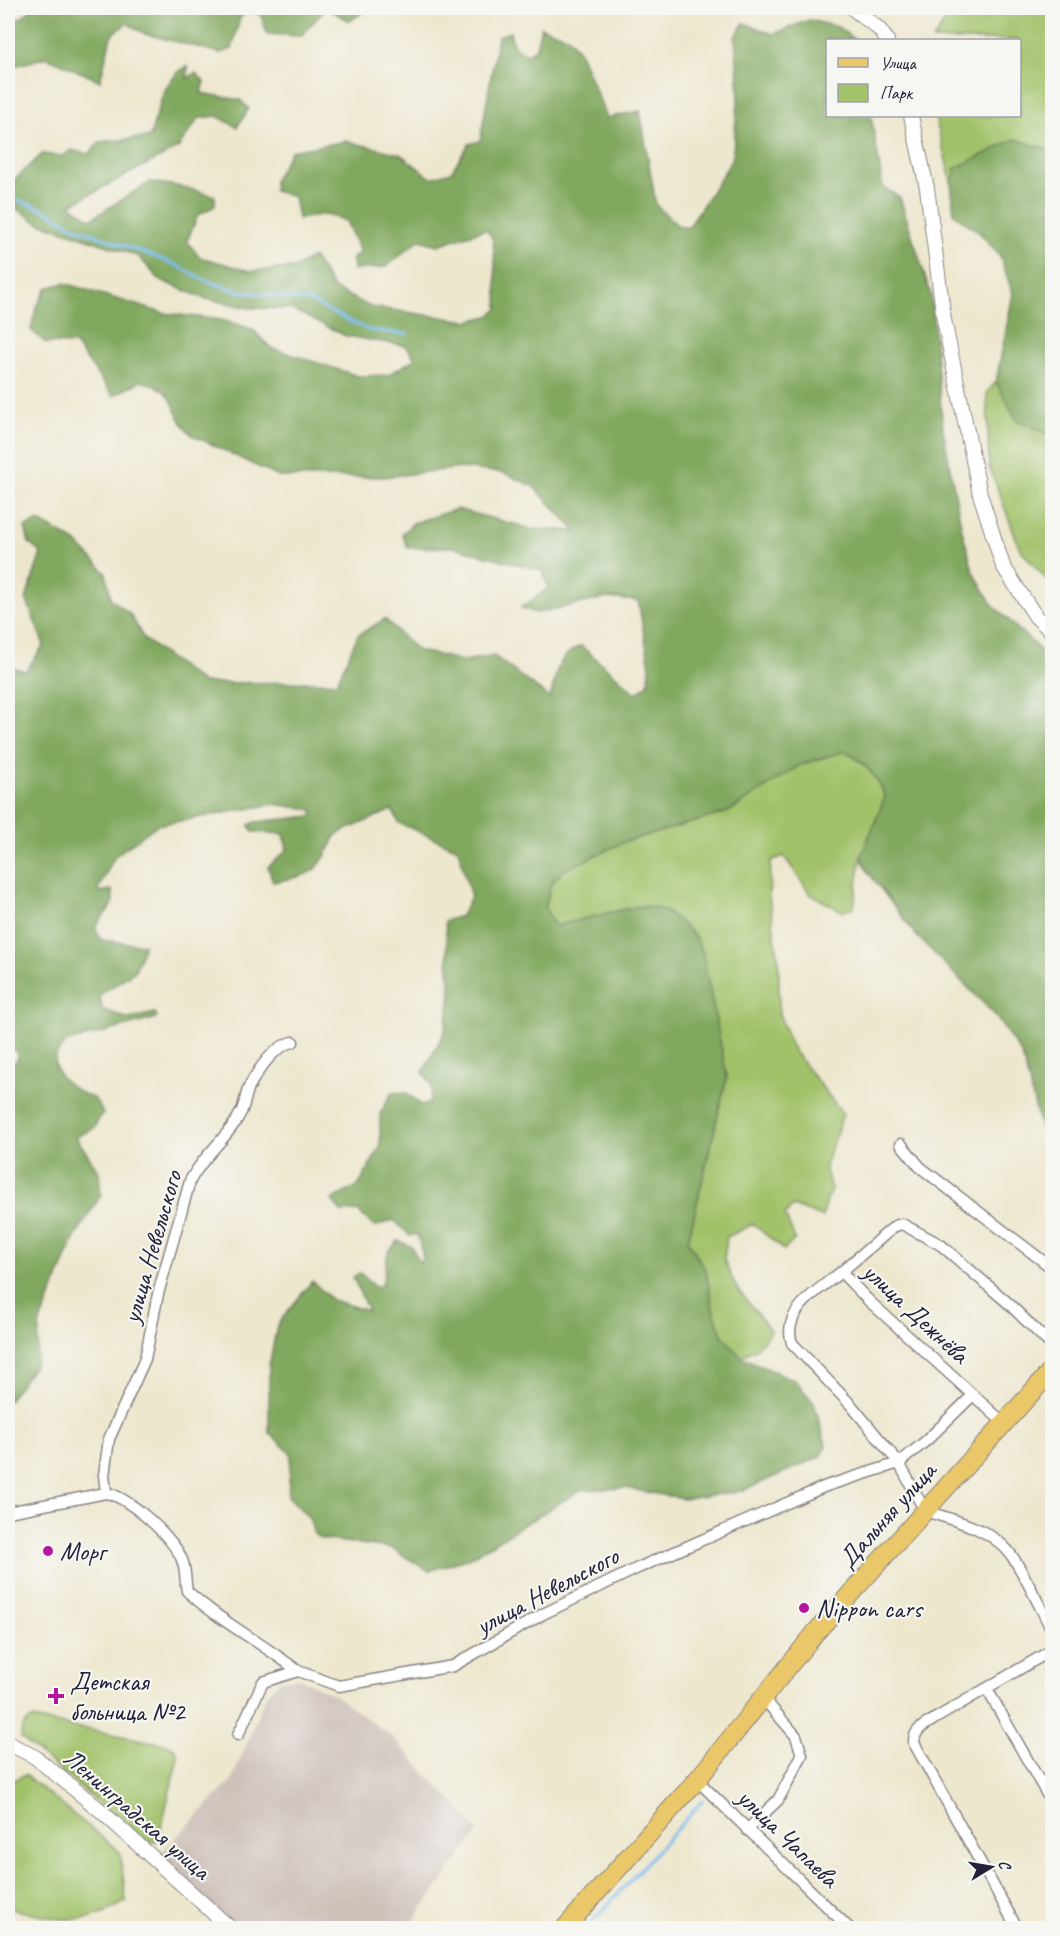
<svg xmlns="http://www.w3.org/2000/svg" width="1060" height="1936" viewBox="0 0 1060 1936" font-family="Caveat,sans-serif">
<style>
.industrial{fill:#cec1ba}
.green{fill:#a2c26b;stroke:#627253;stroke-width:1.5}
.forest{fill:#81a85f;stroke:#52654d;stroke-width:1.5}
.lines{fill:none;stroke-linecap:round;stroke-linejoin:round}
.stream{stroke:#7abcef;stroke-width:3}
.minor-casing{stroke:#888484;stroke-width:13}
.tertiary-casing{stroke:#888484;stroke-width:16}
.primary-casing{stroke:#888484;stroke-width:20}
.minor{stroke:#fff;stroke-width:10}
.tertiary{stroke:#fff;stroke-width:14}
.primary{stroke:#eac769;stroke-width:18}
.poi-dot{fill:#b5179e;stroke:#f6f6f2;stroke-width:2}
.labels{text-anchor:middle;dominant-baseline:central;stroke-width:4.5;stroke-linejoin:round;paint-order:stroke}
.street-label{font-size:26px;fill:#22223b;stroke:#f6f6f2}
.poi-label{font-size:26px;fill:#22223b;stroke:#f6f6f2;text-anchor:start}
</style>
<rect width="100%" height="100%" fill="#f6f6f2"/>
<filter id="ink" filterUnits="userSpaceOnUse"><feTurbulence type="fractalNoise" baseFrequency=".0167" numOctaves="2"/><feDisplacementMap in="SourceGraphic" scale="12" xChannelSelector="R" yChannelSelector="G"/><feConvolveMatrix kernelMatrix="1 2 1 2 8 2 1 2 1" color-interpolation-filters="sRGB"/></filter>
<filter id="wash" filterUnits="userSpaceOnUse"><feTurbulence type="fractalNoise" baseFrequency=".008" numOctaves="4" result="noise"/><feDisplacementMap in="SourceGraphic" scale="24" xChannelSelector="R" yChannelSelector="G"/><feGaussianBlur stdDeviation="1.35" result="paint"/><feColorMatrix in="noise" values="0 0 0 0 0 0 0 0 0 0 0 0 0 0 0 0 0 1.4 0 .05"/><feComposite in="paint" operator="in"/></filter>
<g filter="url(#wash)">
<rect width="100%" height="100%" fill="#ede7cd"/>
<path class="industrial" d="M 299,1678 L 336,1696 L 393,1738 L 479,1831 L 408,1928 L 230,1928 L 155,1860 L 232,1780 L 266,1695 L 281,1680 Z"/>
<g class="green">
<path d="M 954,8 L 1052,10 L 1052,151 L 1015,139 L 955,175 L 951,181 L 935,116 L 1020,116 L 1020,40 L 933,40 Z"/>
<path d="M 996,382 L 1017,420 L 1052,436 L 1052,586 L 1020,549 L 989,466 L 987,392 Z"/>
<path d="M 845,751 C 864,762 878,776 885,797 L 861,857 L 854,907 L 843,912 L 810,894 L 784,856 L 771,861 L 769,896 L 779,962 L 779,1014 L 793,1050 L 843,1114 L 825,1166 L 831,1189 L 822,1217 L 793,1206 L 785,1215 L 795,1239 L 784,1250 L 753,1224 L 727,1237 L 724,1260 L 736,1287 L 771,1331 L 757,1348 L 741,1357 L 722,1335 L 713,1309 L 706,1271 L 688,1241 L 727,1076 L 695,936 L 668,913 L 646,906 L 555,926 L 545,908 L 551,883 L 564,870 L 624,842 L 728,812 L 800,765 Z"/>
<path d="M 33,1719 L 169,1745 L 176,1749 L 178,1757 L 158,1841 L 146,1843 L 21,1738 C 21,1728 23,1723 33,1719 Z"/>
<path d="M 25,1775 L 120,1852 L 126,1901 C 82,1930 56,1919 8,1908 L 8,1782 Z"/>
</g>
<g class="forest">
<path d="M 33,8 L 363,8 L 363,12 L 350,21 L 326,8 L 301,36 L 267,34 L 261,15 L 249,11 L 240,18 L 232,49 L 221,53 L 145,34 L 127,23 L 111,36 L 100,81 L 47,57 L 8,68 L 8,16 L 20,19 Z"/>
<path d="M 809,20 L 838,27 L 855,40 L 828,40 L 828,116 L 871,116 L 883,187 L 900,198 L 931,295 L 943,430 L 961,526 L 973,571 L 992,604 L 1039,649 L 1052,659 L 1052,1162 L 1047,1154 L 1022,1055 L 994,1014 L 916,935 L 868,872 L 861,857 L 885,797 C 878,776 864,762 845,751 L 800,765 L 728,812 L 624,842 L 564,870 L 551,883 L 545,908 L 555,926 C 576,922 629,905 647,906 C 671,908 692,931 702,951 L 727,1076 L 688,1241 L 706,1271 L 713,1309 L 722,1335 L 741,1357 L 795,1380 L 814,1403 L 826,1445 L 820,1457 L 742,1491 L 683,1499 L 625,1488 L 581,1490 L 469,1558 L 429,1571 L 391,1548 L 321,1539 L 314,1534 L 309,1518 L 288,1496 L 291,1454 L 269,1432 L 269,1366 L 277,1325 L 312,1281 L 332,1300 L 368,1311 L 353,1277 L 360,1273 L 375,1287 L 382,1285 L 388,1252 L 398,1241 L 411,1246 L 420,1263 L 423,1256 L 417,1234 L 410,1236 L 394,1220 L 374,1227 L 358,1211 L 341,1212 L 332,1200 L 359,1185 L 380,1147 L 380,1114 L 392,1092 L 407,1093 L 422,1106 L 430,1102 L 432,1086 L 423,1072 L 445,1031 L 451,996 L 445,921 L 461,916 L 471,897 L 458,849 L 399,823 L 392,810 L 337,834 C 317,873 317,874 273,882 L 268,867 L 287,850 L 284,834 L 253,832 L 249,825 L 256,822 L 312,816 L 313,810 L 274,804 L 157,825 L 115,856 L 97,892 L 112,890 L 113,904 L 95,927 L 101,940 L 144,945 L 135,971 L 100,995 L 102,1009 L 129,1019 L 155,1013 L 157,1018 L 68,1042 C 36,1065 71,1091 95,1099 L 103,1113 L 93,1129 L 76,1137 L 99,1172 L 101,1195 L 75,1237 L 40,1322 L 36,1363 L 8,1401 L 8,1068 L 18,1059 L 16,1051 L 8,1048 L 8,663 L 13,668 L 26,671 L 44,645 L 26,599 L 41,553 L 29,543 L 25,527 L 39,521 L 76,542 L 106,573 L 111,599 L 130,614 L 144,639 L 203,683 L 337,682 L 358,635 L 385,619 L 416,650 L 463,661 L 494,656 L 550,698 C 558,673 554,658 581,646 L 636,693 L 648,684 L 650,666 L 638,601 L 607,598 L 536,613 L 521,608 L 548,588 L 543,571 L 453,547 L 408,548 L 402,534 L 413,523 L 457,509 L 532,529 L 576,531 L 533,486 L 504,473 L 461,468 L 385,477 L 279,477 L 192,435 C 167,411 182,391 141,381 L 113,396 L 75,344 L 46,343 L 31,330 L 36,308 L 47,288 L 64,283 L 163,313 L 222,320 L 252,329 L 271,348 L 358,376 L 388,375 L 415,359 L 407,346 L 346,336 L 291,309 L 249,308 L 203,298 L 160,280 L 138,256 L 37,222 L 14,207 L 8,186 L 42,154 L 63,156 L 71,150 L 89,154 L 99,142 L 150,137 C 158,112 162,78 188,66 L 187,78 L 196,73 L 205,82 L 201,93 L 240,100 L 249,109 L 237,127 L 217,116 L 199,118 L 178,148 L 70,205 L 91,219 L 150,182 L 183,187 L 215,196 L 215,206 L 198,215 L 187,241 L 199,257 L 251,271 L 294,268 L 313,257 L 334,289 L 371,307 L 468,321 L 489,316 L 498,309 L 493,239 L 486,229 L 438,245 L 419,240 L 386,267 L 353,270 L 352,259 L 360,252 L 346,221 L 326,214 L 298,219 L 294,196 L 274,191 L 274,180 L 291,151 L 346,141 L 400,154 L 431,178 L 451,172 L 469,144 L 480,141 L 498,36 L 510,32 L 514,47 L 527,54 L 535,50 L 541,27 L 568,37 L 579,51 L 607,118 L 640,111 L 656,205 L 677,225 L 688,228 L 732,160 L 739,91 L 735,37 L 744,23 L 773,34 Z"/>
<path d="M 1015,139 L 1052,151 L 1052,436 L 1017,420 L 996,382 L 1013,294 L 1000,256 L 979,232 L 954,214 L 951,181 L 955,175 L 954,169 Z"/>
</g>
<g class="lines">
<g class="stream">
<path d="M 8,197 L 43,209 L 74,227 L 174,264 L 206,281 L 240,291 L 309,301 L 368,330 L 407,334"/>
<path d="M 587,1928 L 703,1800"/>
</g>
</g>
</g>
<g filter="url(#ink)">
<g class="lines">
<defs>
<g id="minor">
<path d="M 901,1144 L 920,1167 L 1052,1268"/>
<path d="M 841,1272 C 819,1290 781,1311 792,1343 L 851,1405 L 899,1463 L 927,1440 L 972,1396"/>
<path d="M 1005,1424 L 869,1301 L 841,1272 L 895,1226 L 902,1224 L 941,1245 L 1007,1302 L 1052,1346"/>
<path d="M 106,1493 L 104,1475 L 109,1439 L 145,1359 L 158,1294 L 190,1181 C 203,1155 228,1138 240,1114 C 245,1106 245,1096 249,1087 C 258,1070 274,1046 293,1042"/>
<path d="M 8,1512 L 106,1493 C 127,1495 178,1541 183,1563 C 186,1572 185,1582 187,1591 C 221,1622 262,1643 298,1671"/>
<path d="M 987,1689 L 1052,1803"/>
<path d="M 238,1735 L 263,1682 L 298,1671 L 339,1686 L 453,1666 L 543,1614 L 638,1568 L 826,1486 L 899,1463 L 925,1511 C 954,1520 989,1528 1009,1552 C 1025,1573 1039,1606 1052,1630"/>
<path d="M 697,1780 L 849,1928"/>
<path d="M 747,1830 L 778,1800 L 802,1755 L 796,1736 L 763,1698"/>
<path d="M 216,1928 L 228,1926"/>
<path d="M 1017,1928 L 914,1743 C 913,1729 926,1725 936,1718 L 1052,1650"/>
</g>
<g id="tertiary">
<path d="M 852,8 L 879,29 L 887,40"/>
<path d="M 911,116 L 927,188 L 944,320 L 980,494 L 1003,566 L 1036,617 L 1052,632"/>
<path d="M 8,1743 L 35,1757 L 100,1810 L 230,1928"/>
</g>
<path id="primary" d="M 565,1928 L 697,1780 L 816,1632 L 1052,1370"/>
</defs>
<use href="#minor" class="minor-casing"/>
<use href="#tertiary" class="tertiary-casing"/>
<use href="#primary" class="primary-casing"/>
<use href="#minor" class="minor"/>
<use href="#tertiary" class="tertiary"/>
<use href="#primary" class="primary"/>
</g>
</g>
<g class="poi-dot">
<circle cx="48" cy="1551" r="6"/>
<circle cx="804" cy="1608" r="6"/>
<path d="M53 1687h6v6h6v6h-6v6h-6v-6h-6v-6h6z"/>
</g>
<g class="labels">
<g class="street-label">
<text transform="translate(152 1247) rotate(-74)">улица Невельского</text>
<text transform="translate(916 1313) rotate(43)">улица Дежнёва</text>
<text transform="translate(887 1515) rotate(-48)">Дальняя улица</text>
<text transform="translate(547 1591) rotate(-28)">улица Невельского</text>
<text transform="translate(137 1814) rotate(41)">Ленинградская улица</text>
<text transform="translate(788 1838) rotate(44)">улица Чапаева</text>
</g>
<g class="poi-label">
<text x="60" y="1551">Морг</text>
<text x="816" y="1608">Nippon cars</text>
<text x="70" y="1681">Детская<tspan x="70" dy="30">больница №2</tspan></text>
</g>
</g>
<rect width="1060" height="1936" fill="none" stroke="#f6f6f2" stroke-width="30"/>
<rect x="826" y="39" width="195" height="78" fill="#f6f6f2" stroke="#a1a1a9" stroke-width="1.5"/>
<rect x="838" y="58" width="30" height="9" fill="#eac769" stroke="#a1a1a9" stroke-width="1.5"/>
<text x="880" y="69" font-size="18" fill="#22223b">Улица</text>
<rect x="838" y="84" width="30" height="18" fill="#a2c26b" stroke="#a1a1a9" stroke-width="1.5"/>
<text x="880" y="99" font-size="18" fill="#22223b">Парк</text>
<g transform="translate(991 1867) rotate(79)" stroke="#f6f6f2" stroke-width="4.5" paint-order="stroke">
<path d="M0-4.5L10 22L0 15L-10 22Z" fill="#22223b"/>
<text y="-9" font-size="16" font-weight="bold" text-anchor="middle" fill="#22223b">С</text>
</g>
</svg>
